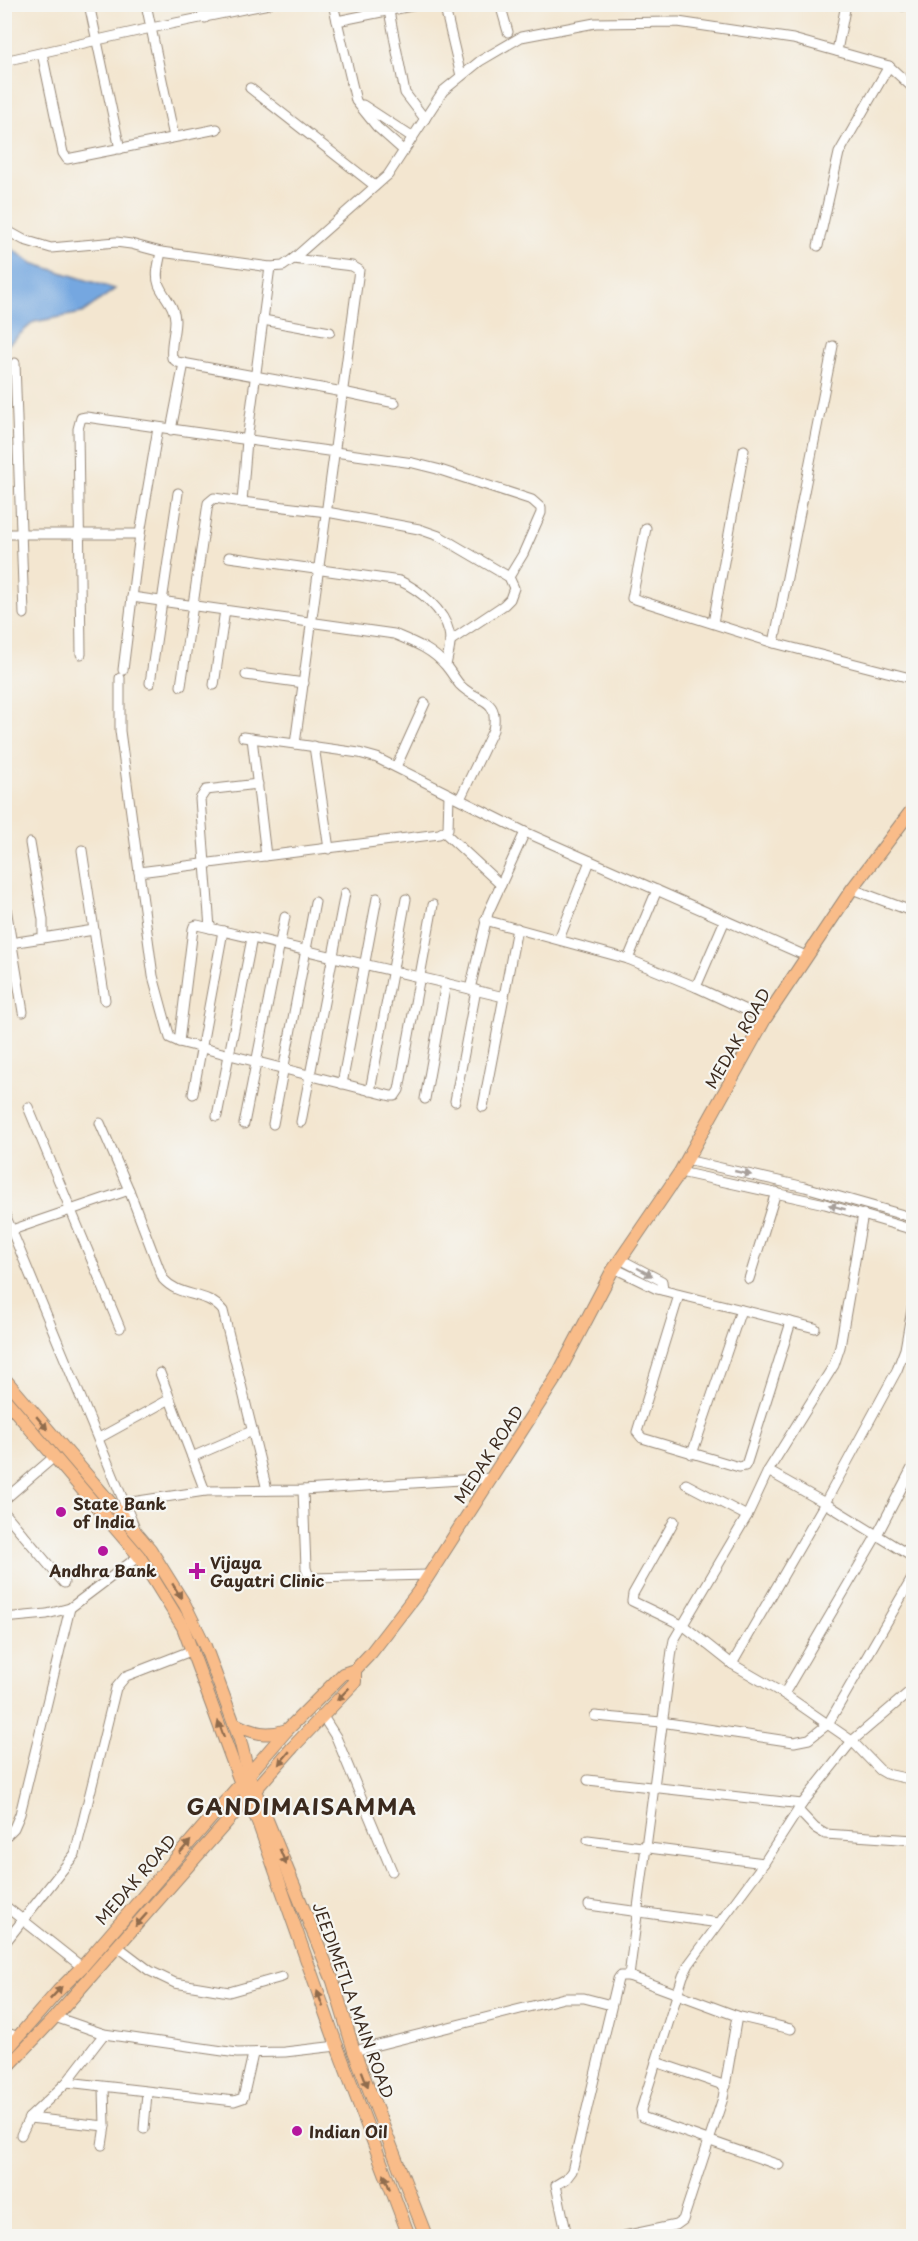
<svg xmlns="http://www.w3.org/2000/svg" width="918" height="2241" viewBox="0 0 918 2241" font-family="'Playpen Sans',sans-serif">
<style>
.water{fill:#75a7e0;stroke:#58687f;stroke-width:1.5}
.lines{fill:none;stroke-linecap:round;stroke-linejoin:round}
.minor-casing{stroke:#978877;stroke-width:11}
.major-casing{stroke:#978877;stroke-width:14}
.minor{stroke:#fff;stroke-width:9}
.major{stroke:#f9bc89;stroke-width:12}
.oneway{fill:#a79f9a}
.oneway2{fill:#906c4e}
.poi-dot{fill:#b5179e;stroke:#f6f6f2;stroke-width:2}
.labels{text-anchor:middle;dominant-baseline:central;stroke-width:4.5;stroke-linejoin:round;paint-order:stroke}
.street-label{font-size:16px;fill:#3b2a1e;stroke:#f6f6f2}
.poi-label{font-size:16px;font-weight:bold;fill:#3b2a1e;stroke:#f6f6f2;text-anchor:start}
.district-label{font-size:22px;font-weight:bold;letter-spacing:1.5px;fill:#3b2a1e;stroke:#f6f6f2}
</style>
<rect width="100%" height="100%" fill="#f6f6f2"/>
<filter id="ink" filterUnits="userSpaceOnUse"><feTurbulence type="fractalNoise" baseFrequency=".0167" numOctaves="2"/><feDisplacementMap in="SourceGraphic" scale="12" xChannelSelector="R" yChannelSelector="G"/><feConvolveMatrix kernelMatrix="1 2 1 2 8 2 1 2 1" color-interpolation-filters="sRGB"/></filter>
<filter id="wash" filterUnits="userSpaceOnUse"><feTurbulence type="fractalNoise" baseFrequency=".008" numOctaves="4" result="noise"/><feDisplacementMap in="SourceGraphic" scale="24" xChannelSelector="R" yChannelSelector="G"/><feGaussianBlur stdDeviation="1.35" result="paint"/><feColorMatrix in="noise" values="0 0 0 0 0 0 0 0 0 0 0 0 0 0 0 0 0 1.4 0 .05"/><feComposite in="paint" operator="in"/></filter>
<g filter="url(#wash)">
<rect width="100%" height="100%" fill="#f3e6d0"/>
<path class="water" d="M 5,244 L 32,263 L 115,289 L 82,313 L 34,322 L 5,347 Z"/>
</g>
<g filter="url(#ink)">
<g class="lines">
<defs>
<g id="minor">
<path d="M 89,4 L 120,149"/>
<path d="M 146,4 L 174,137"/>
<path d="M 202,4 L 205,18"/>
<path d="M 333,4 L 356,101 L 377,127 L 404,151"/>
<path d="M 444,4 L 461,76"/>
<path d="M 500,4 L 508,32"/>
<path d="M 903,6 L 903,4"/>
<path d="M 389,11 L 405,93 L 425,119"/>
<path d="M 337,21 L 421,4"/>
<path d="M 837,51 L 846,4"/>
<path d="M 42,53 L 63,153 L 67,159 L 217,129"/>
<path d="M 4,61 L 151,28 L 269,4"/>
<path d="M 250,88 L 375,186"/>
<path d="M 363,105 L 412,137"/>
<path d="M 4,229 L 24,240 L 51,248 L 116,242 L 131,244 L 161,252 L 270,267 L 283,266 L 293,259 L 388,175 L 443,91 L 480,61 L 521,37 L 595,23 L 678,22 L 793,39 L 889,66 L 914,89"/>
<path d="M 818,246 L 839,153 L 889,66"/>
<path d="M 161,252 C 159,263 155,275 159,285 C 164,297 175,306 175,320 C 175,333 170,345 172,358 L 177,362 L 343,392 L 395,403"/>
<path d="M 293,259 L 352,266 L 359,270 L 295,744 L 359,753 L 377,758 L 525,832 L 806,956"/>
<path d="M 270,267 L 247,440 L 242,502 L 327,512 L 419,529 L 439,536 L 509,577 L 514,588 L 510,599 L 504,605 L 450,641"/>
<path d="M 263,320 L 330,332"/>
<path d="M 833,346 L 774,643 L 914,679"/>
<path d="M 15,363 L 24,614"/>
<path d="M 171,430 L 184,363"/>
<path d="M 646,528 L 632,598 L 774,643"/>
<path d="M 4,534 L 140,534 L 123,670"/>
<path d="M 140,534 L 158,428"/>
<path d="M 229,557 L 400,581 C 420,590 444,610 449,632 C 452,643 448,655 446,665"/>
<path d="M 132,597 L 394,634 C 413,642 432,649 446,666 C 451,672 455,679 460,685 C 477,703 500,696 493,730 L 460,799"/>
<path d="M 713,623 L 744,450"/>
<path d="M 81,654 L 78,429 L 81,418 L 86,417 L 413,463 L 437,469 L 532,500 L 541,508 L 541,513 L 523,554 L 509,577"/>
<path d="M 246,675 L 304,683"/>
<path d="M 120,678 L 120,731 L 139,872"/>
<path d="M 150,683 L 178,493"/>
<path d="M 214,685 L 225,610"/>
<path d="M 181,686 L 208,503 L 214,498 L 242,502"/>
<path d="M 243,737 L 295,744"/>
<path d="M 252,738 L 266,856"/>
<path d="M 314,746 L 329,849"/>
<path d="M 396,767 L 425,703"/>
<path d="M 444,832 L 501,885"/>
<path d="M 30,843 L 43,920 L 43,938"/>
<path d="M 852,889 L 914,912"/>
<path d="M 4,896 L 23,1012"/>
<path d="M 433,905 L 399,1090 L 395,1096 L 391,1096 L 179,1042 L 170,1038 L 153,976 L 139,872 L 439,834 L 448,829 L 449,794"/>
<path d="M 485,920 L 628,959 L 696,987 L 765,1019"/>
<path d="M 210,928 L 200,799 L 206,790 L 258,784"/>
<path d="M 94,930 L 105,1000"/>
<path d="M 559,939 L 590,861"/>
<path d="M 4,944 L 94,930 L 82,850"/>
<path d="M 628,959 L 657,890"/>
<path d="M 696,987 L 725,920"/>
<path d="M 470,989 L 488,913 L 525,832"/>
<path d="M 179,1042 L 193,929 L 194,926 L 197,925 L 504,997"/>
<path d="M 342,1084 L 377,898"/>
<path d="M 370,1091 L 406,899"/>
<path d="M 193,1094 L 223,931"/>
<path d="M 425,1099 L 446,983"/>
<path d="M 455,1101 L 476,990"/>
<path d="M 28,1107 L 120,1328"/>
<path d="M 483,1107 L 517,928"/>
<path d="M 217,1116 L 252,938"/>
<path d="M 301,1122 L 345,893"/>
<path d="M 100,1123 L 129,1190 L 163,1279 C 181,1299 206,1290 223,1311 L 267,1490"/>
<path d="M 244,1124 L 285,917"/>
<path d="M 273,1124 L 315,902"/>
<path d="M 686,1160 L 805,1187 L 914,1218"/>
<path d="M 680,1172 L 825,1204 L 914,1230"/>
<path d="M 4,1212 L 136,1531"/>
<path d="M 12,1230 L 129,1190"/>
<path d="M 620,1259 L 662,1281 L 663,1290"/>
<path d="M 614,1268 L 657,1289 L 815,1328"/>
<path d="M 749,1279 L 776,1192"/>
<path d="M 679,1295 L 637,1432 L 642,1438 L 739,1467 L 745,1466 L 747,1462 L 791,1322"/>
<path d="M 160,1373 L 205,1491"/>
<path d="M 99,1438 L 170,1399"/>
<path d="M 692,1454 L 741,1310"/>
<path d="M 192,1457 L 252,1431"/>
<path d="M 768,1471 L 825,1503 L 914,1558"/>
<path d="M 686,1484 L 747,1516"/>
<path d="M 303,1490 L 306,1568 L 308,1574 L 313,1578 L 428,1575"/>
<path d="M 4,1500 L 54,1457"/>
<path d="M 125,1503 L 205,1491 L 303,1490 L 492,1478"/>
<path d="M 4,1512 L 64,1583"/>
<path d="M 674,1521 L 633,1594 L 632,1601 L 684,1626 L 732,1664 L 784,1694 L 852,1741 L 880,1770 L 887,1774 L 914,1780"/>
<path d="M 4,1618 L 47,1614 L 70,1608 L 139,1556"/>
<path d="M 732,1664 L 825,1503 L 897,1370 L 905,1349 L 914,1298"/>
<path d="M 784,1694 L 877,1535 L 914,1464"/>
<path d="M 322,1715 L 336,1737 L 392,1871"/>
<path d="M 595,1716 L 661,1722 L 794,1742 L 809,1739 L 828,1724 L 914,1575"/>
<path d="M 588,1780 L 802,1804"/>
<path d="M 798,1810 L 815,1828 L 825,1834 L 914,1840"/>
<path d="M 4,1838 L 14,1828 L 20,1814 L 70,1608"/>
<path d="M 588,1840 L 764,1863"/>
<path d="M 4,1905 L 82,1967"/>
<path d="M 589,1905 L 719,1923"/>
<path d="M 4,1944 L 75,1854 L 116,1688 L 126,1676 L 193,1650"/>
<path d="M 117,1946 L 150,1971 L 175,1983 L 229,1992 L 282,1977"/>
<path d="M 737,2016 L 791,2029"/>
<path d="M 55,2017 L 104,2034 L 237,2053 L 285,2052 L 337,2046"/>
<path d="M 4,2032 L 19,2037"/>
<path d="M 354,2051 L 564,1998 L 584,1998 L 611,2005"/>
<path d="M 656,2062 L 726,2086"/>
<path d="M 67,2082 L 234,2101 L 243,2098 L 253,2054"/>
<path d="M 29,2118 L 105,2126"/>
<path d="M 144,2129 L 147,2093"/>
<path d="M 21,2135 L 29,2118 L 67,2082 L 104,2034"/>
<path d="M 102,2145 L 105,2126 L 104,2087"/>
<path d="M 779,2165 L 642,2117 L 641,2110 L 683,1976 L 689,1964 L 764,1863 L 802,1804 L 852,1741 L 914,1688"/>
<path d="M 567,2236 L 556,2185 L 566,2179 L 572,2171 L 618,1979 L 620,1976 L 629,1976"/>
<path d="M 624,2236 L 676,2225 L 683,2220 L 723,2098 L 737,2016 L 629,1976 L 672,1650 L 674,1640 L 747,1516 L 768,1471 L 834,1365 L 840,1347 L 863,1214"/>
</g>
<g id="major">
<path d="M 4,1378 L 150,1549 L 185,1605 L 205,1646 L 240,1740 L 249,1776 L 333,1981 L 354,2051 L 426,2236"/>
<path d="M 4,1398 L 139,1556 L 183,1627 L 241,1784 L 258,1822 L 337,2046 L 409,2236"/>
<path d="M 235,1724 C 253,1733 267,1737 287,1730"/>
<path d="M 4,2053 L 58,1991 L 82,1967 L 287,1730 L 343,1674 L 355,1670 L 371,1653 L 418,1592 L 557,1376 L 611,1273 L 680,1172 L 765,1019 L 852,889 L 914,807"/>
<path d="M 4,2071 L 55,2017 L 293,1747 L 355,1682 L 355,1670"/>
</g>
</defs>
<use href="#minor" class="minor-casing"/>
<use href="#major" class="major-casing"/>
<use href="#minor" class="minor"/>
<use href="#major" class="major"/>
</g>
<defs><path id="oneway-solid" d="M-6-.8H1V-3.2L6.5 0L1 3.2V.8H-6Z" transform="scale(1.5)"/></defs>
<g class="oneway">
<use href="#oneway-solid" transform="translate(743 1173) rotate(13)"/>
<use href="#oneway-solid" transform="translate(837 1207) rotate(-165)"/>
<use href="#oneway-solid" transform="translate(645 1272) rotate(28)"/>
</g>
<g class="oneway2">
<use href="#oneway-solid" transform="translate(42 1423) rotate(50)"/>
<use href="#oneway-solid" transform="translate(177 1591) rotate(58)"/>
<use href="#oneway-solid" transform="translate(343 1694) rotate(135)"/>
<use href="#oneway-solid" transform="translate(221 1729) rotate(-110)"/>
<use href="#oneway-solid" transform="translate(284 1758) rotate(130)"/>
<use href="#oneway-solid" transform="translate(185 1847) rotate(-49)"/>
<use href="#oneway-solid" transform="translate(283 1857) rotate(68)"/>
<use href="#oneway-solid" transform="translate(141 1920) rotate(132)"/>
<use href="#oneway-solid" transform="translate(56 1993) rotate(-47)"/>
<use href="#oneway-solid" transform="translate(320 1999) rotate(-110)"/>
<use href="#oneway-solid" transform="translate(365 2079) rotate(69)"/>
<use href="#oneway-solid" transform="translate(387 2182) rotate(-111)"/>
</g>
</g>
<g class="poi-dot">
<circle cx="61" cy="1512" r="6"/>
<circle cx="103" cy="1551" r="6"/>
<path d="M194 1562h6v6h6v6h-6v6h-6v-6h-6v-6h6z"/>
<circle cx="297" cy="2131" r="6"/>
</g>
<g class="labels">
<g class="street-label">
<text transform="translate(737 1038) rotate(-60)">MEDAK ROAD</text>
<text transform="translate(488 1454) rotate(-57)">MEDAK ROAD</text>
<text transform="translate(135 1879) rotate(-49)">MEDAK ROAD</text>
<text transform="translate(354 2000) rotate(70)">JEEDIMETLA MAIN ROAD</text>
</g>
<g class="poi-label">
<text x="73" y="1503">State Bank<tspan x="73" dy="18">of India</tspan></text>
<text x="210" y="1562">Vijaya<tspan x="210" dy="18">Gayatri Clinic</tspan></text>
<text x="103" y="1570" text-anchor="middle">Andhra Bank</text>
<text x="309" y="2131">Indian Oil</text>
</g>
<g class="district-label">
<text x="302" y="1805">GANDIMAISAMMA</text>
</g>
</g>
<rect width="918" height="2241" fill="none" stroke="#f6f6f2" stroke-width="24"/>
</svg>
